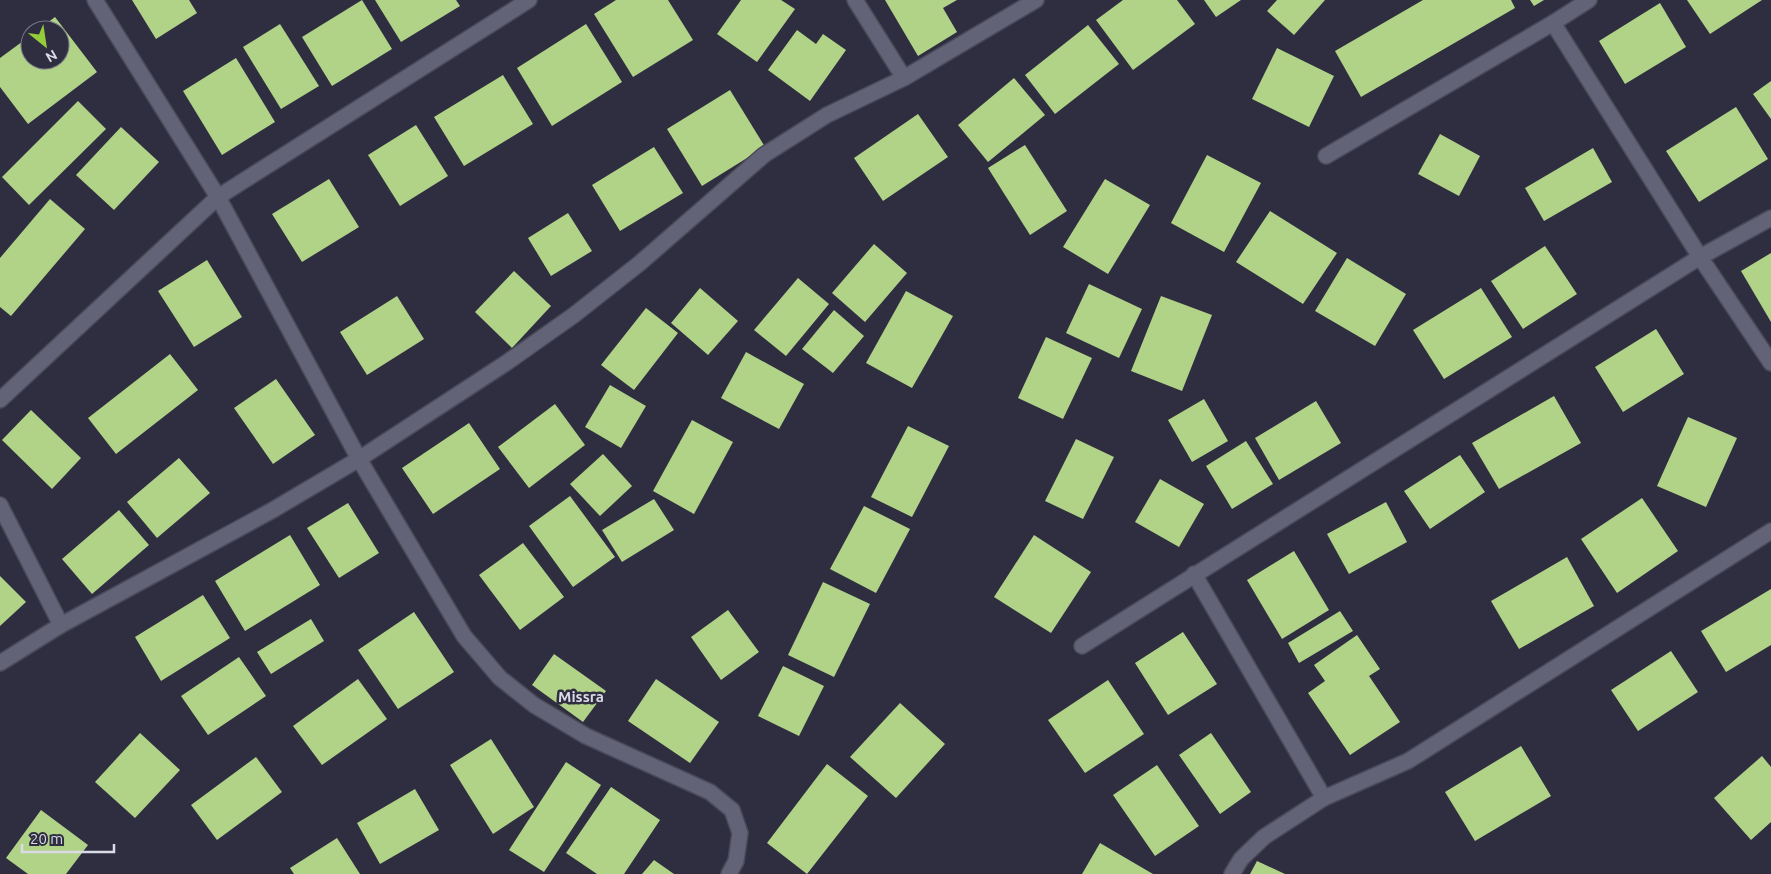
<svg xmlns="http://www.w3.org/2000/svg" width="1771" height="874" viewBox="0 0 1771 874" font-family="Ubuntu,sans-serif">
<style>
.building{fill:#b1d387}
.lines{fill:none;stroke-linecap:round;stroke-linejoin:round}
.minor-casing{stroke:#4a4958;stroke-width:18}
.minor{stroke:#636377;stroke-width:15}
.labels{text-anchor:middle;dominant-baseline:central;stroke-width:5;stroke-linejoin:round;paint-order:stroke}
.neighbourhood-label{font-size:15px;font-weight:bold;fill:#dbdbe7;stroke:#2f2e40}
</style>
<rect width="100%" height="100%" fill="#2f2e40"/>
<g class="building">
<path d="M 132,0 L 189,0 L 197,13 L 156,39 Z"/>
<path d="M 362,0 L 392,49 L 332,86 L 302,37 Z"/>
<path d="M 375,0 L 456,0 L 460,6 L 401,42 Z"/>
<path d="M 616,0 L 668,0 L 693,40 L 633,77 L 594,14 Z"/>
<path d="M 741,0 L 781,0 L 795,9 L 757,62 L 717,34 Z"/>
<path d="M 885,0 L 957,0 L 943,8 L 957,32 L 918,56 Z"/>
<path d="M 1123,0 L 1177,0 L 1195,24 L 1133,70 L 1096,20 Z"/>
<path d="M 1204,0 L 1241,0 L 1216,17 Z"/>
<path d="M 1277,0 L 1325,0 L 1294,35 L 1267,11 Z"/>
<path d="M 1423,0 L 1511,0 L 1515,8 L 1361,97 L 1335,51 Z"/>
<path d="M 1530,0 L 1544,0 L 1534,6 Z"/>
<path d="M 1687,0 L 1762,0 L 1710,34 Z"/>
<path d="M 1660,3 L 1686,47 L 1625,84 L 1599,41 Z"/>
<path d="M 55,17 L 97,72 L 28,124 L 0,87 L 0,58 L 30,36 L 30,60 L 60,60 L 60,30 L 38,30 Z"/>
<path d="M 280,24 L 319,86 L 281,109 L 243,47 Z"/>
<path d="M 586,24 L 622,82 L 552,126 L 517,68 Z"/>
<path d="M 1088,25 L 1119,64 L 1055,114 L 1025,75 Z"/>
<path d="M 797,30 L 816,44 L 823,34 L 846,50 L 810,101 L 768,70 Z"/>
<path d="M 1277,48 L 1334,76 L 1309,127 L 1252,99 Z"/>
<path d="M 236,58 L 275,122 L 222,155 L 183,91 Z"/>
<path d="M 503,75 L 533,124 L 464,166 L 434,117 Z"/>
<path d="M 1014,78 L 1045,115 L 988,162 L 958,125 Z"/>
<path d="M 1771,81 L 1771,119 L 1753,94 Z"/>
<path d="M 730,90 L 765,147 L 702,186 L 667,129 Z"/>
<path d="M 78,101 L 106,129 L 29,205 L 2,177 Z"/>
<path d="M 1736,107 L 1768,159 L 1699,202 L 1666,151 Z"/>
<path d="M 918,114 L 948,157 L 883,201 L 854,158 Z"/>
<path d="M 416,125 L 448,176 L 400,206 L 368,155 Z"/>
<path d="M 121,127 L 159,162 L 114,210 L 76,175 Z"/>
<path d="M 1440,134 L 1480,156 L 1459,196 L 1418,174 Z"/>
<path d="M 1025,145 L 1067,211 L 1030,235 L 988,168 Z"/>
<path d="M 654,147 L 683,193 L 620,231 L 592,185 Z"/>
<path d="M 1593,148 L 1612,182 L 1544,221 L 1525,188 Z"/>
<path d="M 1207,155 L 1261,183 L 1224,252 L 1171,223 Z"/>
<path d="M 329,179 L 359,227 L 302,262 L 272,214 Z"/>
<path d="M 1105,179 L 1150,205 L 1108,274 L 1063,247 Z"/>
<path d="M 50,199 L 85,229 L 11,316 L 0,307 L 0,258 Z"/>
<path d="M 1270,211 L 1337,253 L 1303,304 L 1236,262 Z"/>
<path d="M 568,213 L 592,251 L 551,276 L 528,238 Z"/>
<path d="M 874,244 L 907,273 L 865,322 L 832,293 Z"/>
<path d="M 1545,246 L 1577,294 L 1523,329 L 1491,281 Z"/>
<path d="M 1771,253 L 1771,322 L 1741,271 Z"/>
<path d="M 1347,258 L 1406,294 L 1375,346 L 1315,311 Z"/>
<path d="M 207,260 L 242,317 L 194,347 L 158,291 Z"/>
<path d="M 514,271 L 551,306 L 512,348 L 475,312 Z"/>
<path d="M 798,278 L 829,304 L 786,356 L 754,330 Z"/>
<path d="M 1089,284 L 1142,309 L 1119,358 L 1066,333 Z"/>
<path d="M 700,288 L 738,321 L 708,355 L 671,323 Z"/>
<path d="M 1481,288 L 1512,337 L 1444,379 L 1413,330 Z"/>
<path d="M 906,291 L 953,316 L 912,388 L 866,363 Z"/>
<path d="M 397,296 L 424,339 L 367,375 L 340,332 Z"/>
<path d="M 1161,296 L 1212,315 L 1182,391 L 1131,371 Z"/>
<path d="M 646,308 L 678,333 L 634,390 L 601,365 Z"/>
<path d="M 834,310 L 864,336 L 833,373 L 802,349 Z"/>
<path d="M 1656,329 L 1684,374 L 1623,412 L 1595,367 Z"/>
<path d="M 1046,337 L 1092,358 L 1063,419 L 1018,398 Z"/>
<path d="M 746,352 L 804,384 L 779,429 L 721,398 Z"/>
<path d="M 170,354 L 198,390 L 116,454 L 88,418 Z"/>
<path d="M 276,379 L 315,435 L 273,464 L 234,408 Z"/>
<path d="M 610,385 L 646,406 L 621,448 L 585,427 Z"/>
<path d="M 1554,396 L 1581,443 L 1499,489 L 1472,443 Z"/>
<path d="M 1204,399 L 1228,441 L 1192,462 L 1168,420 Z"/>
<path d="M 1316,401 L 1341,443 L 1279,480 L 1255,438 Z"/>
<path d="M 555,404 L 585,445 L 529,488 L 498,447 Z"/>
<path d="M 31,410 L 81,458 L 52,489 L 2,440 Z"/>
<path d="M 1688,417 L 1737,438 L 1706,507 L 1657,486 Z"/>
<path d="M 692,420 L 733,442 L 694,514 L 653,491 Z"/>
<path d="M 469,423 L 500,469 L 433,514 L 402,468 Z"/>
<path d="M 908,426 L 949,446 L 912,517 L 871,497 Z"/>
<path d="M 1076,439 L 1114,457 L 1083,519 L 1045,501 Z"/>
<path d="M 1246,441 L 1273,484 L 1232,509 L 1206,466 Z"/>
<path d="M 603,454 L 632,486 L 600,516 L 570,484 Z"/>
<path d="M 1460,455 L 1485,492 L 1430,529 L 1404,491 Z"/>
<path d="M 179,458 L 210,493 L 157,538 L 127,502 Z"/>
<path d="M 1160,479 L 1204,504 L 1179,547 L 1135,522 Z"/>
<path d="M 570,496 L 615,557 L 573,587 L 529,526 Z"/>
<path d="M 1642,498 L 1678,551 L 1617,593 L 1581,539 Z"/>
<path d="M 654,499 L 674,530 L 622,562 L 602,530 Z"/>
<path d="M 1386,502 L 1407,542 L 1349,574 L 1327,534 Z"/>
<path d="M 348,503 L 379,553 L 339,578 L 307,528 Z"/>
<path d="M 864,506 L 910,529 L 876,593 L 830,569 Z"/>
<path d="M 119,510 L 149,545 L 92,594 L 62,559 Z"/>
<path d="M 290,535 L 320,585 L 245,631 L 215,581 Z"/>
<path d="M 1034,535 L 1091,572 L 1051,633 L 994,597 Z"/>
<path d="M 523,543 L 564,597 L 520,630 L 479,575 Z"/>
<path d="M 1294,551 L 1329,610 L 1282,639 L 1247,580 Z"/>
<path d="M 1567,557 L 1594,606 L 1519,649 L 1491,601 Z"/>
<path d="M 0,576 L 26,602 L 0,626 Z"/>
<path d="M 823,582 L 870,604 L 834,677 L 788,655 Z"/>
<path d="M 1771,589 L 1771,645 L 1726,672 L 1701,631 Z"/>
<path d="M 203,595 L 230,638 L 161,681 L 135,637 Z"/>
<path d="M 728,610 L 759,652 L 721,680 L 691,637 Z"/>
<path d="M 1340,611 L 1353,631 L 1299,663 L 1288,643 Z"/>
<path d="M 414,612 L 454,672 L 398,709 L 358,650 Z"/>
<path d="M 311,619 L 324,641 L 271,674 L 257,652 Z"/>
<path d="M 1183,632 L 1217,684 L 1168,715 L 1135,663 Z"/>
<path d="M 1357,635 L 1380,669 L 1369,676 L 1400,722 L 1350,755 L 1308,693 L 1325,681 L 1314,665 Z"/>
<path d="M 1671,651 L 1698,692 L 1638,731 L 1611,690 Z"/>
<path d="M 554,654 L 606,691 L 583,722 L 532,685 Z"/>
<path d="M 239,657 L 266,696 L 208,735 L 181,696 Z"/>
<path d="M 783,666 L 824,686 L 799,736 L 758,716 Z"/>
<path d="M 358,679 L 387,719 L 322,765 L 293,726 Z"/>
<path d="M 656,679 L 719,722 L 690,763 L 628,721 Z"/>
<path d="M 1108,680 L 1144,734 L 1085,773 L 1048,720 Z"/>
<path d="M 900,703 L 945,744 L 896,798 L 850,757 Z"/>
<path d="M 140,733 L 180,770 L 135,818 L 95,782 Z"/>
<path d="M 1211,733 L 1251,792 L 1220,814 L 1179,755 Z"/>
<path d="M 491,739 L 534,807 L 493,834 L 450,765 Z"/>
<path d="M 1521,746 L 1551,796 L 1475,841 L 1445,792 Z"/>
<path d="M 1762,756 L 1771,767 L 1771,822 L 1751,840 L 1714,798 Z"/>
<path d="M 256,757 L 282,792 L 217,840 L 191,805 Z"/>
<path d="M 566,762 L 601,785 L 544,872 L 509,850 Z"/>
<path d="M 827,764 L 868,796 L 807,874 L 767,843 Z"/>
<path d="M 1157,765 L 1199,826 L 1155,856 L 1113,795 Z"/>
<path d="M 611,787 L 660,820 L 624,874 L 597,874 L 566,853 Z"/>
<path d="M 415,789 L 439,830 L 380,864 L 357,823 Z"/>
<path d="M 41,810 L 88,845 L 66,874 L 28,874 L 6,858 Z"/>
<path d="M 337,838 L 360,874 L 294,874 L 290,868 Z"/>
<path d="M 1100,843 L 1153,874 L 1082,874 Z"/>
<path d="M 654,860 L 674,874 L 642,874 Z"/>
<path d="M 1257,861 L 1285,874 L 1250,874 Z"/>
</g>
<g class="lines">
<defs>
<g id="minor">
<path d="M 95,0 L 218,197 L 359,459 L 464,636 L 500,678 L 534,705 L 586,736 L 710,792 L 732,810 L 740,833 L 736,861 L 729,874"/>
<path d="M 855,0 L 904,78"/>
<path d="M 1553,23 L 1700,257 L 1771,363"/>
<path d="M 1326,156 L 1553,23 L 1589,0"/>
<path d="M 0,400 L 218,197 L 529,0"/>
<path d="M 0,505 L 61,625"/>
<path d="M 1194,574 L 1324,798"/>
<path d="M 1082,646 L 1700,257 L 1771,218"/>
<path d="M 0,663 L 61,625 L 271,511 L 359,459 L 506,363 L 574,315 L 640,263 L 764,155 L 827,115 L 904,78 L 1036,0"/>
<path d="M 1232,874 L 1241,859 L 1264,837 L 1324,798 L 1408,761 L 1771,531"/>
</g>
</defs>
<use href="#minor" class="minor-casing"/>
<use href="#minor" class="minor"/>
</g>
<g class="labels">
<g class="neighbourhood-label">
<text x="581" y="696">Missra</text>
</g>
</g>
<g transform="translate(45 45) rotate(150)"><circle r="24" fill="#2f2e40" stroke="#747383"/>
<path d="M0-4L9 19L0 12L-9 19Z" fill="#95cc3a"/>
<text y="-8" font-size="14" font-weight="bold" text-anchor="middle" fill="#dbdbe7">N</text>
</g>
<path d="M22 844v8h92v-8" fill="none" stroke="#dbdbe7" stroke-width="2.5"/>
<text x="30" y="844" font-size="15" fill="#dbdbe7" stroke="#2f2e40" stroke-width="4" paint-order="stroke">20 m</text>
</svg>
